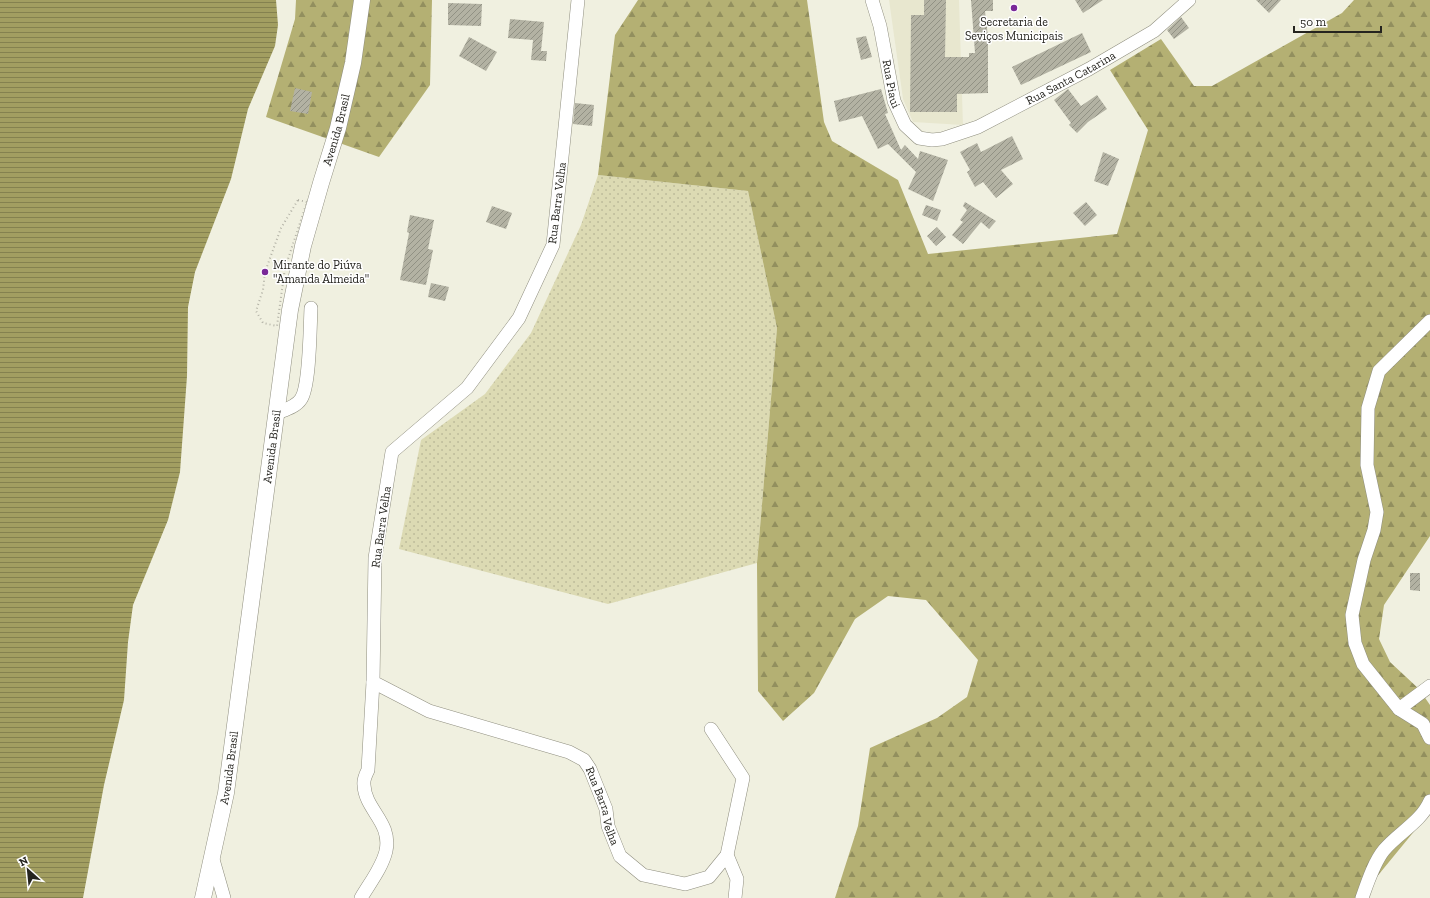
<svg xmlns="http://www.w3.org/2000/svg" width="1430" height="898" viewBox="0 0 1430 898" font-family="'Zilla Slab',serif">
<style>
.built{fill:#e8e7cf}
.grass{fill:url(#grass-dots)}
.forest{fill:url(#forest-firs)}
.water{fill:url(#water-rules)}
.building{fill:url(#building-hatch)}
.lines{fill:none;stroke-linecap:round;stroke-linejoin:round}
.minor-casing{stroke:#8f8e7f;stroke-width:14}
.major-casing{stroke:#8f8e7f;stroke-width:17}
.path{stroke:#b3b2a6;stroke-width:2;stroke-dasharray:1 3;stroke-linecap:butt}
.minor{stroke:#fff;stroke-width:13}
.major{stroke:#fff;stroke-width:16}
.poi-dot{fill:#792898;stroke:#fff;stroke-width:1.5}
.labels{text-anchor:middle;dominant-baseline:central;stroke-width:3;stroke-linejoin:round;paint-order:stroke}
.poi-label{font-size:12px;fill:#25241f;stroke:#fff}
.street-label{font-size:12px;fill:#25241f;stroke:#fff}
</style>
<defs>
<pattern id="grass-dots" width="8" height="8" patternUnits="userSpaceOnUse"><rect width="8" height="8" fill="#dcdab3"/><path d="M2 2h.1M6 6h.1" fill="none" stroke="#bdbb9a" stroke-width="1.8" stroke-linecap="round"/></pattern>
<pattern id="forest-firs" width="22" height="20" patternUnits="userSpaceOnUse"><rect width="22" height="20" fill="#b4b073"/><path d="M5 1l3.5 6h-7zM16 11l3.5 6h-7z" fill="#928f5e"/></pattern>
<pattern id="water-rules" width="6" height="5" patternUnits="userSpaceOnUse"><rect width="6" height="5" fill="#a29e61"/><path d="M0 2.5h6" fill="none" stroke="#84814f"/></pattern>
<pattern id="building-hatch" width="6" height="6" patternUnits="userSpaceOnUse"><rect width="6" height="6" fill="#b3b2a3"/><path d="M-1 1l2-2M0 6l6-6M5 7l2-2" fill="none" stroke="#919184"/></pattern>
</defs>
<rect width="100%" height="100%" fill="#f0f0e0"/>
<path class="built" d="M 889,0 L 959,0 L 963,125 L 913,122 L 903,99 Z"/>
<path class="grass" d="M 598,175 L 748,191 L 777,328 L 757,563 L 608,604 L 399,549 L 421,440 L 485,394 L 531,333 L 581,225 Z"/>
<g class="forest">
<path d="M 296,0 L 432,0 L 430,85 L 379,157 L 266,117 L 295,19 Z"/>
<path d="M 638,0 L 807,0 L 824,122 L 832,141 L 898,180 L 928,254 L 1117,234 L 1148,130 L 1110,70 L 1161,39 L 1194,86 L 1212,86 L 1342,13 L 1354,0 L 1430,0 L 1430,536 L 1384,605 L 1379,639 L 1390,662 L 1419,689 L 1430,705 L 1430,812 L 1375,879 L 1368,898 L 835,898 L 858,826 L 870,748 L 937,718 L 967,697 L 978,660 L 926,600 L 888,596 L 855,619 L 814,693 L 783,721 L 758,691 L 757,563 L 777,328 L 748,191 L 598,175 L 615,35 Z"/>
</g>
<path class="water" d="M 0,0 L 276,0 L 278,25 L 275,46 L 248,109 L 231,179 L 195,272 L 188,307 L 187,376 L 180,472 L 168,520 L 133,605 L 128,642 L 124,700 L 104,785 L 83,898 L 0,898 Z"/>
<g class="building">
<path d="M 924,0 L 946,0 L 945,57 L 969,57 L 969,53 L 975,53 L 971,0 L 993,0 L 993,11 L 985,11 L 988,37 L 988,93 L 957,94 L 957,112 L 910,112 L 911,15 L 924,15 Z"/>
<path d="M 1075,0 L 1103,0 L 1083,13 Z"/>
<path d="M 1256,0 L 1281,0 L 1269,13 Z"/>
<path d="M 448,3 L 482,4 L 481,26 L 448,25 Z"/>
<path d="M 1181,17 L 1189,28 L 1174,39 L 1167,30 Z"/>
<path d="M 510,19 L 544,22 L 541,51 L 547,51 L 546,61 L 531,60 L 533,40 L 508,38 Z"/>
<path d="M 1082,33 L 1091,52 L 1021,85 L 1012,67 Z"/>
<path d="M 866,36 L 872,57 L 861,60 L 856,38 Z"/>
<path d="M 469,37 L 497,52 L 486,71 L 459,56 Z"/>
<path d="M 295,88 L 312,92 L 308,114 L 290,111 Z"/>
<path d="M 881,89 L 888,113 L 885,114 L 901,150 L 905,145 L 918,159 L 920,151 L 948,160 L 933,201 L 908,189 L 916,172 L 888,144 L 878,149 L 862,116 L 839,122 L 834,101 Z"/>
<path d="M 1068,89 L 1081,106 L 1097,95 L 1107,109 L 1088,122 L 1077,133 L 1069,125 L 1071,123 L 1054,100 Z"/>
<path d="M 575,103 L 594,105 L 592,126 L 573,124 Z"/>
<path d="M 1012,136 L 1023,159 L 1001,170 L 1013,184 L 996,198 L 983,182 L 975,187 L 967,172 L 970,170 L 960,152 L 977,143 L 981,152 Z"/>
<path d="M 1103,152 L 1119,159 L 1108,186 L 1094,181 Z"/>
<path d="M 965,202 L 996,221 L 989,229 L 981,222 L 963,244 L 952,235 L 963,222 L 960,220 L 967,210 L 963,206 Z"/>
<path d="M 1086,202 L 1097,215 L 1085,226 L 1073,213 Z"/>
<path d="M 926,205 L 941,210 L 937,221 L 922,215 Z"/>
<path d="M 492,206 L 512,213 L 506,229 L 486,222 Z"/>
<path d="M 410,215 L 434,220 L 428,249 L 433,250 L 426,285 L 400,280 L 409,233 L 407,232 Z"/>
<path d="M 937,227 L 946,237 L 936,246 L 927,236 Z"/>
<path d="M 431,283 L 449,287 L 445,301 L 428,297 Z"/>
<path d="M 1410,573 L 1420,573 L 1420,591 L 1410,590 Z"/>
</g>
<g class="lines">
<defs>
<g id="minor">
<path id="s1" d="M 578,0 L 553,245 L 519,318 L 467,388 L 392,452 L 375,558 L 373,682 L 429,711 L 569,752 L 584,760 L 590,769 L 606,809 L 608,826 L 620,856 L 643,875 L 685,884 L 709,877 L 727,855 L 743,778 L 711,729"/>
<path id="s2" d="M 872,0 L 880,26 L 894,101 L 905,125 L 919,138 L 932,140 L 942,139 L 978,127 L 1089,69 L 1154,31 L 1189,0"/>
<path d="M 1430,321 L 1379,371 L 1368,408 L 1367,465 L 1377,512 L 1374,530 L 1364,560 L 1352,615 L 1355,643 L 1363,664 L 1399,709 L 1423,724 L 1430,738"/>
<path d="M 277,413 C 284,410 296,407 301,399 C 310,386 310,326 311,308"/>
<path d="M 1399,709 L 1430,686"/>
<path d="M 727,855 L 737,879 L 735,898"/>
<path d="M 212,856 L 224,898"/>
<path d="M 361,898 C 369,884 382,868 386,851 C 392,822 365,810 364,785 C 363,780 366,774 368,770 L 373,682"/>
<path d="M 1362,898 C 1367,884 1374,862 1384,850 C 1398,833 1421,822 1430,801"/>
</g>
<g id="major">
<path id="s3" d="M 203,898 L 226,793 L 290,310 L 303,246 L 321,183 L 338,128 L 353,63 L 362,0"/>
</g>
</defs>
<use href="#minor" class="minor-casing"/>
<use href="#major" class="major-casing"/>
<path class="path" d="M 298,200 L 307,202 L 285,268 L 277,326 L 263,323 L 256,311 L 263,290 L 265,272 L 281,228 Z"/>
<use href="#minor" class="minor"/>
<use href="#major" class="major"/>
</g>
<g class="poi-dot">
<circle cx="1014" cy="8" r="4"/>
<circle cx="265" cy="272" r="4"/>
</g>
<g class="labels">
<g class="poi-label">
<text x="1014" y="22">Secretaria de<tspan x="1014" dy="14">Seviços Municipais</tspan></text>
<text x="273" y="265" text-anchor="start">Mirante do Piúva<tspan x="273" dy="14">"Amanda Almeida"</tspan></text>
</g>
<g class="street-label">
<text stroke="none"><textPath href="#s2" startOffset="315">Rua Santa Catarina</textPath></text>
<text stroke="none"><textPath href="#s2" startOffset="86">Rua Piaui</textPath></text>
<text stroke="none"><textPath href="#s3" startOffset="781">Avenida Brasil</textPath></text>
<text transform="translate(557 203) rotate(-83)">Rua Barra Velha</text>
<text stroke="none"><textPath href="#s3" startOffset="457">Avenida Brasil</textPath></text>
<text transform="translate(381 527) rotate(-82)">Rua Barra Velha</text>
<text stroke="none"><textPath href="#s3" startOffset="133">Avenida Brasil</textPath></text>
<text stroke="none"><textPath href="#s1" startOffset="1020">Rua Barra Velha</textPath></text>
</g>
</g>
<g transform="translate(28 870) rotate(333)" stroke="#ffffff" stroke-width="3" paint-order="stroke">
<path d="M0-3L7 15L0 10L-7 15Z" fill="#25241f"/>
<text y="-6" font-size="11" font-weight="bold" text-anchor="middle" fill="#25241f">N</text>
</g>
<path d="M1294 26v6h87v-6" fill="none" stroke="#25241f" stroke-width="2"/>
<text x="1300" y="26" font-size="12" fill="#25241f" stroke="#ffffff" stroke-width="3" paint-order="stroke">50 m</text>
</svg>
